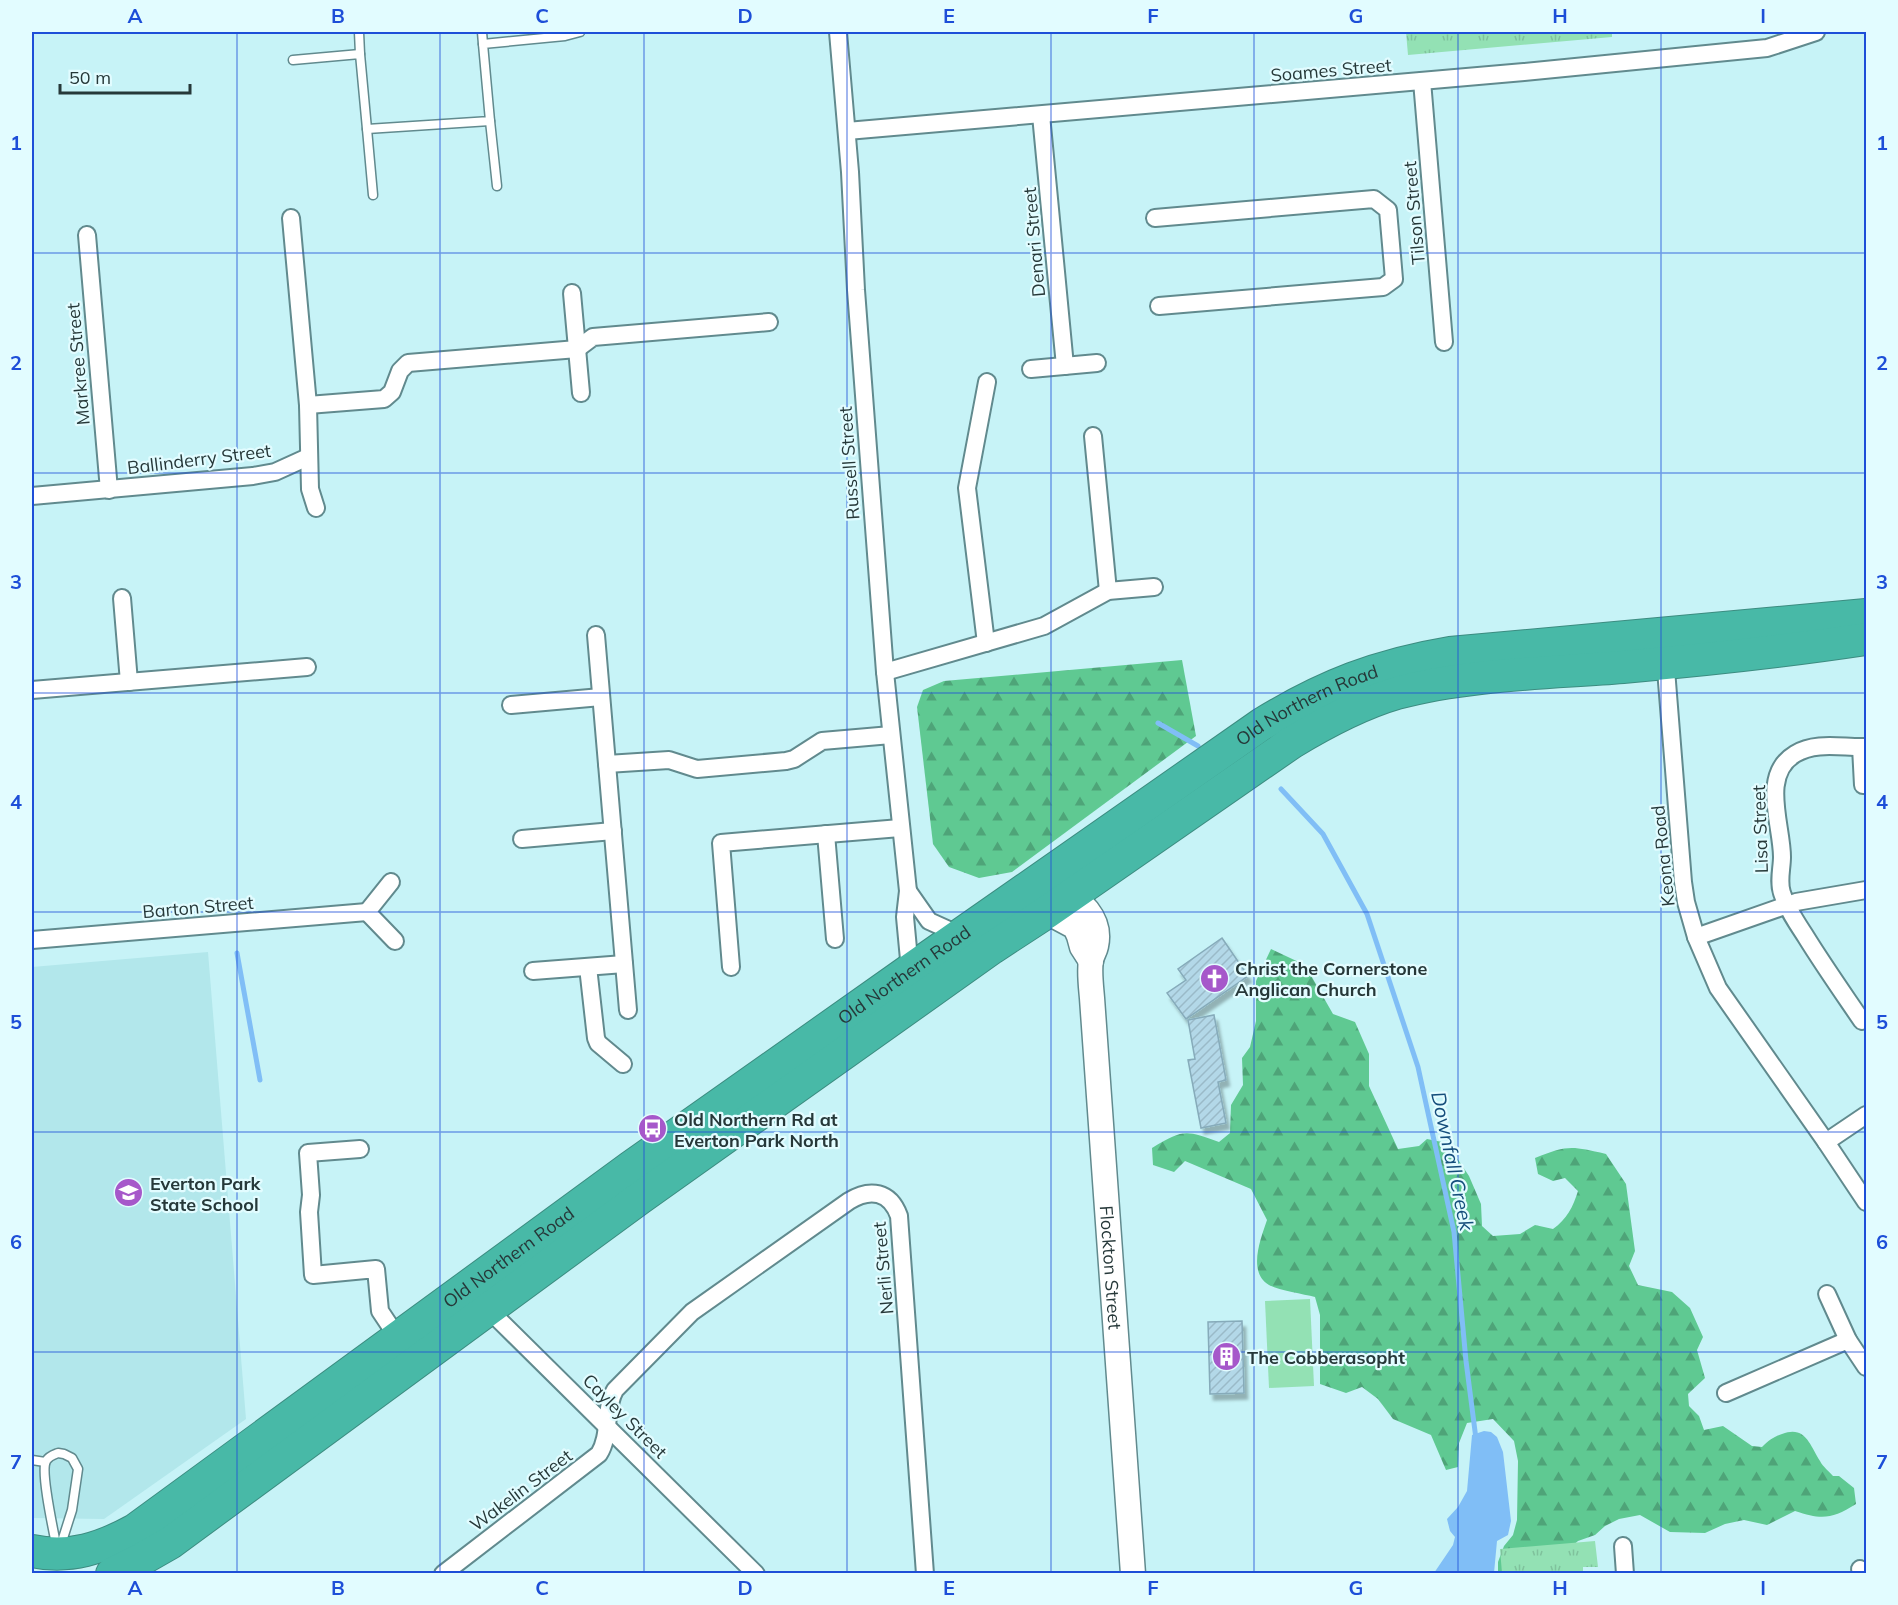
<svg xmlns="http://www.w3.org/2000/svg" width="1898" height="1605" viewBox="0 0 1898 1605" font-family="Mulish,sans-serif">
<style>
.built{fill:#b2e7eb}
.grass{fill:#93e1b4}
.forest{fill:url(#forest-firs)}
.park{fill:url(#park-tufts)}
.water{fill:#80bef6}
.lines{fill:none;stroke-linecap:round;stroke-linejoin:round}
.stream{stroke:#80bef6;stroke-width:5}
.building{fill:url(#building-hatch);stroke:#86abba;stroke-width:1.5;filter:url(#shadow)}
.lane-casing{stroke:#618a8e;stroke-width:11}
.street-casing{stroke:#618a8e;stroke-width:20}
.secondary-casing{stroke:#618a8e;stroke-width:27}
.highway-casing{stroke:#3c8c80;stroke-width:34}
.lane{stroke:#fff;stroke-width:8}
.street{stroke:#fff;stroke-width:16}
.secondary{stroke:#fff;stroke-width:24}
.highway{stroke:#48b9a7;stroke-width:32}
.grid{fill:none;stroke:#1d4ed8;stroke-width:1.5;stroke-opacity:0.55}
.labels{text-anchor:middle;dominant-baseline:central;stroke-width:4.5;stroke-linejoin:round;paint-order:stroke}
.street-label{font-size:18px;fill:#263839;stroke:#e2fcff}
.poi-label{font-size:18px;font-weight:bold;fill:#263839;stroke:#e2fcff;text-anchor:start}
.water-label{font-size:20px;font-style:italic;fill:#144d7b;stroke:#e2fcff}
.neatline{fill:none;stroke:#1d4ed8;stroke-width:2}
.grid-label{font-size:20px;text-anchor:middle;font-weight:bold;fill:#1d4ed8}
</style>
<defs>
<pattern id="forest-firs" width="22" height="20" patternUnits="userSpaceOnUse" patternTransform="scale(1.5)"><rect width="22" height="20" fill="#5fc992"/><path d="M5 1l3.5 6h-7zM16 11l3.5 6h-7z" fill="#4ea478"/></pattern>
<pattern id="park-tufts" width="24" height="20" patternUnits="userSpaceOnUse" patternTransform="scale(1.5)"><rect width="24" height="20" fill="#93e1b4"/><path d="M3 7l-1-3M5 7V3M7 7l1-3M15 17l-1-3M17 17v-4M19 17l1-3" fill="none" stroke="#7fc29c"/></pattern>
<pattern id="building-hatch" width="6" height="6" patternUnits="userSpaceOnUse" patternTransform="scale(1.5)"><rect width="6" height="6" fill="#b3d8e8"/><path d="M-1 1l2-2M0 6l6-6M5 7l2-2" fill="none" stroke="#9abac8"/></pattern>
<filter id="shadow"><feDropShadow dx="3.5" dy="6" stdDeviation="1.5" flood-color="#0004"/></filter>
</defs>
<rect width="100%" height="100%" fill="#c7f3f7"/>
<path class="built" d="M 208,952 L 246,1419 L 104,1519 L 32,1518 L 32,967 Z"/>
<path class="grass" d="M 1310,1299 L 1314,1386 L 1269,1388 L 1265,1301 Z"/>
<g class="forest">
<path d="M 1182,660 L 1196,736 L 1012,872 L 979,878 L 949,867 L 933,844 L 917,707 L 923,690 L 944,681 Z"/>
<path d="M 1271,949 L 1305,965 L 1333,1014 L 1355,1022 L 1369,1054 L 1369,1086 L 1398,1149 L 1419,1146 L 1427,1139 L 1447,1143 L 1469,1176 L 1481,1204 L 1482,1226 L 1493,1236 L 1520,1234 L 1535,1225 L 1553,1229 C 1567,1219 1573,1207 1578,1191 L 1565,1178 L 1553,1181 L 1538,1174 L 1535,1158 C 1568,1145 1571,1146 1606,1154 L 1626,1184 L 1635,1251 L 1629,1266 L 1638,1285 L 1672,1292 L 1690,1308 L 1703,1337 L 1697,1350 L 1705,1378 L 1688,1394 L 1689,1406 L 1699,1416 L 1704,1430 L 1723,1426 L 1752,1446 L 1762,1447 C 1769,1440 1773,1437 1782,1434 C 1806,1425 1810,1446 1820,1461 C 1823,1467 1829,1471 1833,1476 L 1839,1476 L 1854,1488 L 1856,1504 C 1832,1519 1822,1520 1795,1511 L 1767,1525 L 1744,1520 L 1725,1524 L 1705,1533 L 1670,1532 L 1640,1515 L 1619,1519 L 1605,1526 L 1595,1535 L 1578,1541 L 1570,1548 L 1566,1573 L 1498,1573 L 1498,1562 L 1504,1546 L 1513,1535 L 1517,1520 L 1518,1461 L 1514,1441 L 1493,1419 L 1467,1423 L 1459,1443 L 1458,1467 L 1446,1470 L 1431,1435 L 1393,1419 L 1378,1399 L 1362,1387 L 1346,1393 L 1320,1384 L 1320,1315 L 1315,1297 C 1303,1294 1278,1290 1269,1285 C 1247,1272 1261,1238 1267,1220 L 1251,1189 L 1185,1161 L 1174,1172 L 1153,1165 L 1152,1148 C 1184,1129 1185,1130 1219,1142 L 1230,1133 L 1231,1105 L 1243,1085 L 1242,1058 L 1250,1047 L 1256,1021 L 1256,981 Z"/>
</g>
<g class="park">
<path d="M 1406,32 L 1612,32 L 1612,37 L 1408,55 Z"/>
<path d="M 1595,1541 L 1598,1567 L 1583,1567 L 1583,1573 L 1502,1573 L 1500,1549 Z"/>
</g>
<path class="water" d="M 1484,1431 L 1491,1432 L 1497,1437 L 1503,1452 L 1511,1521 L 1508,1535 L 1497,1541 L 1494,1573 L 1434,1573 L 1453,1545 L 1455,1537 L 1450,1531 L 1447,1519 L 1458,1507 L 1467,1491 L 1472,1435 Z"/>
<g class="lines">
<g class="stream">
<path d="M 1158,723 L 1198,746"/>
<path d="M 1281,789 L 1323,834 L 1367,914 L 1418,1067 L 1454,1232 L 1466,1361 L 1476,1439"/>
<path d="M 237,953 L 260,1080"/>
</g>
</g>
<g class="building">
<path d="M 1222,938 L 1248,976 L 1186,1019 L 1167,993 L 1186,980 L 1178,969 Z"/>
<path d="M 1214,1015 L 1226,1080 L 1218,1082 L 1226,1123 L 1201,1128 L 1188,1060 L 1195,1059 L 1188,1020 Z"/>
<path d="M 1242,1321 L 1244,1393 L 1210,1394 L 1208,1322 Z"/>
</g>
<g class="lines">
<defs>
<g id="lane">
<path d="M 359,32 L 360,54"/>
<path d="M 482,32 L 483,44"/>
<path d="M 293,60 L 360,54 L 367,129 L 490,121 L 483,44 L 565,36 L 580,32"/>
<path d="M 490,121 L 497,186"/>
<path d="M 367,129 L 373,195"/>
<path d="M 58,1453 L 64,1454 L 72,1458 L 78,1469 L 72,1510 L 58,1554 C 55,1538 40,1472 46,1461 C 49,1456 53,1455 58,1453 Z"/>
<path d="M 32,1460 L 45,1462"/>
</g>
<g id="street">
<path d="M 838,32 L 850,172 L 856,290 L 885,672 L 908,891 L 905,917 L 910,970"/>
<path d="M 1422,81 L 1444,342"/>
<path d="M 1041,115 L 1065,366"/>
<path d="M 847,131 L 1524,72 L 1767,48 L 1816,32"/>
<path d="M 291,218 L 308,405 L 310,489 L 316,508"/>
<path d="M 1155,218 L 1374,199 L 1388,210 L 1394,279 L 1383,287 L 1159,306"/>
<path d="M 87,235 L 109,490"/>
<path d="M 572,293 L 581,393"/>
<path d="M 1031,369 L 1097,363"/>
<path d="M 308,405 L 384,399 L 392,392 L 400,371 L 408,363 L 577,349 L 593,337 L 769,322"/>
<path d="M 1093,436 L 1108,591"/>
<path d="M 32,496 L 253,476 L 275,472 L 308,457"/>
<path d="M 122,598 L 129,682"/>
<path d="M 596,635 L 628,1010"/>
<path d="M 986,643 L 967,488 L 987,382"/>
<path d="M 1665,657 L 1683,882 L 1686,902 L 1696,937 L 1718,988 L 1826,1142 L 1866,1202"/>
<path d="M 885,672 L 1044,626 L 1108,591 L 1154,587"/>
<path d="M 32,690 L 307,667"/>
<path d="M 511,705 L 601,697"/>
<path d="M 1861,747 L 1863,785"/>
<path d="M 607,764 L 669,760 L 697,769 L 786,761 L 794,759 L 822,741 L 891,735"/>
<path d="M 826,834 L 835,939"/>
<path d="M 522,839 L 613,831"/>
<path d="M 391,882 L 367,912 L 395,941"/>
<path d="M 908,891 L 929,921 L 960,935"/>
<path d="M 1696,937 L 1796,902 L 1866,890"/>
<path d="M 32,940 L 367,912"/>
<path d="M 588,967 L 596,1038 L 598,1043 L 623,1064"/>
<path d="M 731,967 L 721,843 L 900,828"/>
<path d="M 533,971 L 624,964"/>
<path d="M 1862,1021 C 1843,993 1824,966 1806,937 C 1797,923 1787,909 1782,893 C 1778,882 1782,868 1782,857 C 1782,825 1760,775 1795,754 C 1816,741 1843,748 1866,747"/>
<path d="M 1826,1142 L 1866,1115"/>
<path d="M 360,1149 L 308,1153 L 311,1195 L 309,1212 L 313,1275 L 376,1269 L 380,1311 L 398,1338"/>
<path d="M 1827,1294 L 1848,1340 L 1866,1367"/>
<path d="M 485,1303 L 497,1318 L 756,1574"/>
<path d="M 1726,1393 L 1848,1340"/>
<path d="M 1623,1546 L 1625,1574"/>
<path d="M 1860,1569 L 1863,1574"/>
<path d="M 443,1574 L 599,1454 C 611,1435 604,1409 615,1390 L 692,1312 L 849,1201 C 870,1188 890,1191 899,1216 L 925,1574"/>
</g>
<g id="secondary">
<path id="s1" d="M 1057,890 C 1080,897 1102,919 1096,946 C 1095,951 1092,955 1091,960 C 1089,971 1091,986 1092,998 L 1133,1574"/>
<path d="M 1047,912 L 1075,927 L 1079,936 L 1082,947 L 1091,961"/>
</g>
<g id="highway">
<path id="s2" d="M 32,1551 C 70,1559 102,1548 135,1530 L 631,1167 L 910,970 L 1262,724 C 1324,686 1378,665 1450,653 L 1866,615"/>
<path d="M 112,1574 L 142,1559 L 170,1543 L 640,1198 L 992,948 L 1047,912 L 1291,743 C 1324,723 1359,704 1397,693 C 1467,674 1550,673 1623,667 C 1704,660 1786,651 1866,639"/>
</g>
</defs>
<use href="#lane" class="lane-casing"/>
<use href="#street" class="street-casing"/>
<use href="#secondary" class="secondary-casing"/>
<use href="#highway" class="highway-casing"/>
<use href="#lane" class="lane"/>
<use href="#street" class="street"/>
<use href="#secondary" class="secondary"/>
<use href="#highway" class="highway"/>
</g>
<path class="grid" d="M 237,32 L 237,1574M 440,32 L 440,1574M 644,32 L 644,1574M 847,32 L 847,1574M 1051,32 L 1051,1574M 1254,32 L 1254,1574M 1458,32 L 1458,1574M 1661,32 L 1661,1574M 32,253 L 1866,253M 32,473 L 1866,473M 32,693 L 1866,693M 32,912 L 1866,912M 32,1132 L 1866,1132M 32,1352 L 1866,1352"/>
<defs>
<symbol id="church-disc" viewBox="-11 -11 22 22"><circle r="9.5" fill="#a658ca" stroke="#e2fcff"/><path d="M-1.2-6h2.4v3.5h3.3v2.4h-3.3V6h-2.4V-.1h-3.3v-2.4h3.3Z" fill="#fff"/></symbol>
<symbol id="bus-disc" viewBox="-11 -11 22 22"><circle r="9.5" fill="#a658ca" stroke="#e2fcff"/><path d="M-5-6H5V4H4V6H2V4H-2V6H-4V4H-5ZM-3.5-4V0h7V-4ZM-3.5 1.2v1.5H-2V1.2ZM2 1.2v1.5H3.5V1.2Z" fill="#fff"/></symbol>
<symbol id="school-disc" viewBox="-11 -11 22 22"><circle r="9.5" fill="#a658ca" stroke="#e2fcff"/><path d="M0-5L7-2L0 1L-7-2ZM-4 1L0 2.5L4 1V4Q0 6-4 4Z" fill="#fff"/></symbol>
<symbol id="building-disc" viewBox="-11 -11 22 22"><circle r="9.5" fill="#a658ca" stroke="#e2fcff"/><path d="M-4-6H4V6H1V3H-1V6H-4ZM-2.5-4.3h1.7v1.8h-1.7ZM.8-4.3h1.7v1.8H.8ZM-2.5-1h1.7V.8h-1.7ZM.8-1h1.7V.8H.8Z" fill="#fff"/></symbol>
</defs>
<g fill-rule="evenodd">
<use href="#church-disc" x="1198" y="962" width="33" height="33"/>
<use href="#bus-disc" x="636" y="1112" width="33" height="33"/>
<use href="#school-disc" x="112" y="1176" width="33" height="33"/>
<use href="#building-disc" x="1210" y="1340" width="33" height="33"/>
</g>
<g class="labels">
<g class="street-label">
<text transform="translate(1331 70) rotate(-5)">Soames Street</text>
<text transform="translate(1414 213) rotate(-95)">Tilson Street</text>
<text transform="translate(1034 242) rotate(-95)">Denari Street</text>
<text transform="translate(78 364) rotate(-95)">Markree Street</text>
<text transform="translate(199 459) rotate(-7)">Ballinderry Street</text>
<text transform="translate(849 463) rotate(-94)">Russell Street</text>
<text stroke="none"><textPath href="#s2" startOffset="1542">Old Northern Road</textPath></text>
<text transform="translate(1760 829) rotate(-92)">Lisa Street</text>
<text transform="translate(1663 856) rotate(-96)">Keona Road</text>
<text transform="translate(198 907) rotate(-5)">Barton Street</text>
<text stroke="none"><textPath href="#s2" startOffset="1056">Old Northern Road</textPath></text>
<text stroke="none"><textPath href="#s2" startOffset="570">Old Northern Road</textPath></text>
<text stroke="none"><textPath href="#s1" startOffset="398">Flockton Street</textPath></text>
<text transform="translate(883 1268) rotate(-95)">Nerli Street</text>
<text transform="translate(625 1416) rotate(45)">Cayley Street</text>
<text transform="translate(521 1490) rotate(-37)">Wakelin Street</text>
</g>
<g class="poi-label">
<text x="1235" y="968">Christ the Cornerstone<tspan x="1235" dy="21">Anglican Church</tspan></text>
<text x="674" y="1119">Old Northern Rd at<tspan x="674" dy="21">Everton Park North</tspan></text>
<text x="150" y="1183">Everton Park<tspan x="150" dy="21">State School</tspan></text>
<text x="1247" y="1357">The Cobberasopht</text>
</g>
<g class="water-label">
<text transform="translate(1453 1161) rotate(78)">Downfall Creek</text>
</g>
</g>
<rect width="1898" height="1605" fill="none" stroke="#e2fcff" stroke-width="66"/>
<path d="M60 84v9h130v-9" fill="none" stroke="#263839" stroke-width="3"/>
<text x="69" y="84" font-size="18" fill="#263839" stroke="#e2fcff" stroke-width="4.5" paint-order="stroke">50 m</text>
<rect x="33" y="33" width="1832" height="1539" class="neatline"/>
<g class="grid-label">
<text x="135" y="23">A</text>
<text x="338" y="23">B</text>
<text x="542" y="23">C</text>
<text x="745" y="23">D</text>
<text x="949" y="23">E</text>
<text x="1153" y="23">F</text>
<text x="1356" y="23">G</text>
<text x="1560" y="23">H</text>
<text x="1763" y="23">I</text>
<text x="16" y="150">1</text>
<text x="1882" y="150">1</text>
<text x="16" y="370">2</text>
<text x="1882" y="370">2</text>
<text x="16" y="589">3</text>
<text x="1882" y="589">3</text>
<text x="16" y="809">4</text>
<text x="1882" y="809">4</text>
<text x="16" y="1029">5</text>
<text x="1882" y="1029">5</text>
<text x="16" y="1249">6</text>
<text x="1882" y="1249">6</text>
<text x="16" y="1469">7</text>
<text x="1882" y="1469">7</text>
<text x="135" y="1595">A</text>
<text x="338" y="1595">B</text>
<text x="542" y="1595">C</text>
<text x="745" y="1595">D</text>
<text x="949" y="1595">E</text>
<text x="1153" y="1595">F</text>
<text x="1356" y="1595">G</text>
<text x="1560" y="1595">H</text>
<text x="1763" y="1595">I</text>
</g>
</svg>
